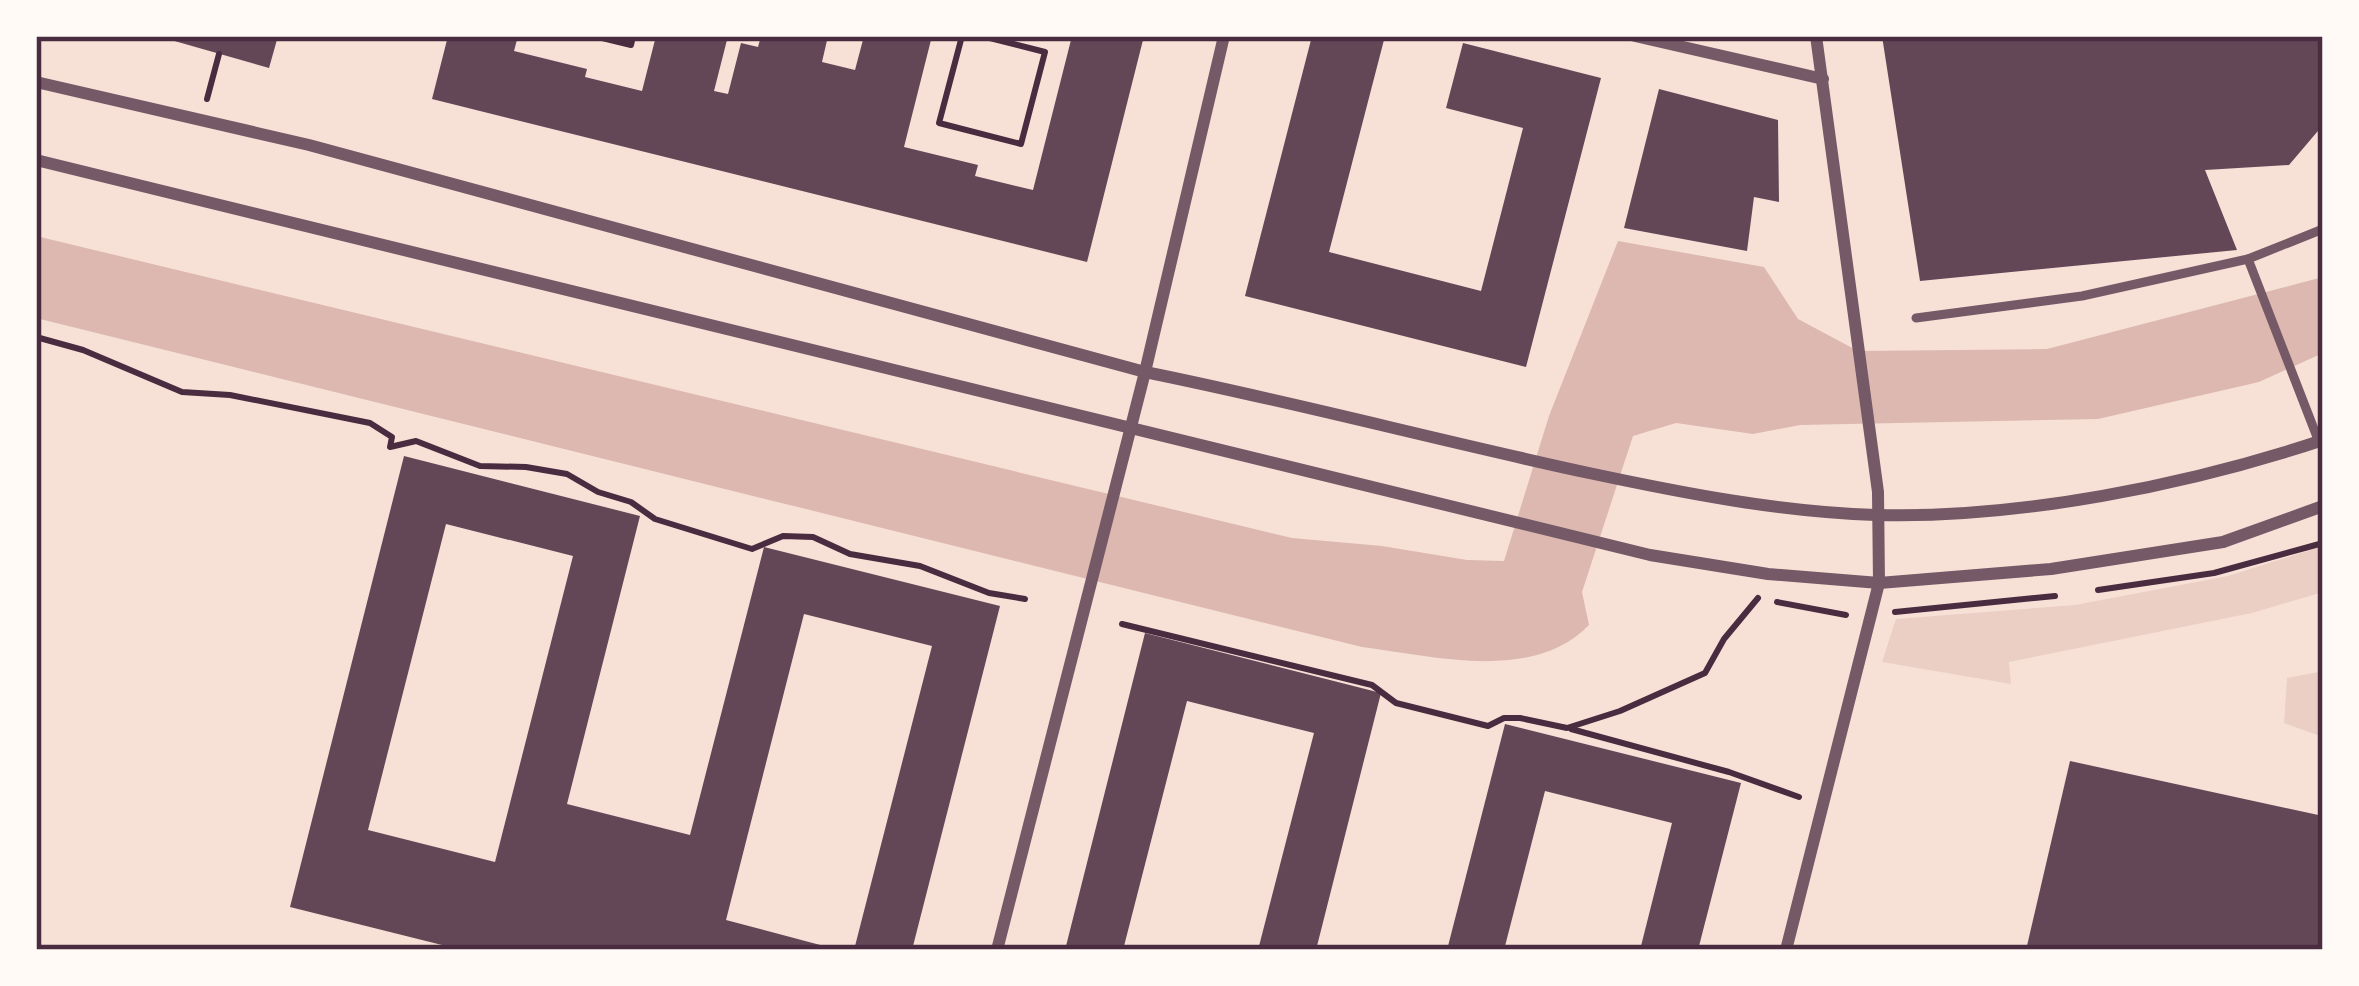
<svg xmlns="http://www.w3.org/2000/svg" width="2359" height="986" viewBox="0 0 2359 986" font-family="'Sofia Sans Condensed',sans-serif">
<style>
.green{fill:#ebcfc5}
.water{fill:#dcb8b0}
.building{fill:#644757;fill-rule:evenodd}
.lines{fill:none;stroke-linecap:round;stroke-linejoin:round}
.path{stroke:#4a2c40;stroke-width:6}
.service{stroke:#755966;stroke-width:9}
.minor{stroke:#755966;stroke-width:12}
.neatline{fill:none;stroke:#4a2c40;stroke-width:4.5}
</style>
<rect width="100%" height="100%" fill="#f7e1d7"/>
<g class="green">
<path d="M 2323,546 L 2323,592 L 2252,613 L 2009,662 L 2011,684 L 1882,662 L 1896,619 L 2075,605 L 2228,576 Z"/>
<path d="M 2323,671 L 2323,737 L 2284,723 L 2287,678 Z"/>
</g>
<path class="water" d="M 36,236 L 1292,538 L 1382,546 L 1467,560 L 1504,561 L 1549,416 L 1618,241 L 1764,267 L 1798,319 L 1858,351 L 2047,349 L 2323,277 L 2323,353 L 2259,382 L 2098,419 L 1800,425 L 1753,434 L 1676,423 L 1633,436 L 1582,592 L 1589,625 C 1533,683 1434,656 1362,647 L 36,318 Z"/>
<g class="building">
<path d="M 157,36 L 278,36 L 269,68 Z"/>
<path d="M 448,36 L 518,36 L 514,51 L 587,69 L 585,77 L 642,91 L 656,36 L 728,36 L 714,91 L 728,94 L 741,43 L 758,47 L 761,36 L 828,36 L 822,62 L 855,70 L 864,36 L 932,36 L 904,147 L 978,165 L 975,176 L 1033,190 L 1072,36 L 1144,36 L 1087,262 L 432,99 Z"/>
<path d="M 1312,36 L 1385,36 L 1329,252 L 1481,291 L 1523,128 L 1446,108 L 1463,43 L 1601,78 L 1526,367 L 1245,296 Z"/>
<path d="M 1882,36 L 2323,36 L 2323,125 L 2289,165 L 2205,170 L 2237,250 L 1920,281 Z"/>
<path d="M 1659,89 L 1778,120 L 1779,202 L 1754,197 L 1747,251 L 1624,228 Z"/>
<path d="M 404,456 L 640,516 L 567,804 L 690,835 L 764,547 L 1000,606 L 912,950 L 854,950 L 932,646 L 804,614 L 726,920 L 839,950 L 462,950 L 290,907 ZM 446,524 L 573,556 L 495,862 L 368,830 Z"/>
<path d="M 1145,633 L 1381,693 L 1316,950 L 1258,950 L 1314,733 L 1187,701 L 1123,950 L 1065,950 Z"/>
<path d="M 1505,724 L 1741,783 L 1698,950 L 1640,950 L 1672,823 L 1545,791 L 1504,950 L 1447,950 Z"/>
<path d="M 2070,761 L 2323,816 L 2323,950 L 2026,950 Z"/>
</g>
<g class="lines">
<g class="path">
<path d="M 594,36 L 631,45 L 633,36"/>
<path d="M 962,36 L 939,123 L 1021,144 L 1045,52 L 982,36"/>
<path d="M 207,99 L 219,54"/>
<path d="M 36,337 L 83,350 L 182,392 L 230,395 L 370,423 L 392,437 L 390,447 L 416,441 L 480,466 L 526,467 L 567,474 L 598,492 L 631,502 L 655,519 L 752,549 L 783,536 L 813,537 L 850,554 L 920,566 L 989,593 L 1025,599"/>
<path d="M 2098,590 L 2214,573 L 2323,543"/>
<path d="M 1777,602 L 1846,615"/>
<path d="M 1895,612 L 2055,596"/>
<path d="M 1122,624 L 1372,685 L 1396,703 L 1488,726 L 1504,718 L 1520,718 L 1567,728 L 1620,711 L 1705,673 L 1724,639 L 1758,598"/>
<path d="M 1571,729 L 1729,772 L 1799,797"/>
</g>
<g class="service">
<path d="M 2248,259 L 2319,442"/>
<path d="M 1916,318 L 2082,296 L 2248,259 L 2323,229"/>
</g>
<g class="minor">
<path d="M 1635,36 L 1823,79"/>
<path d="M 36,82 L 309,145 L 1145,372 C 1294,402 1440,441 1589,473 C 1683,493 1780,512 1876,515 C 2019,519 2188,485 2323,440"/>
<path d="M 36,160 L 1650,555 L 1768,574 L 1879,583 L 2051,569 L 2223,542 L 2323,506"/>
<path d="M 997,950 L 1145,372 L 1224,36"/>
<path d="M 1786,950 L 1879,583 L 1878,492 L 1816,36"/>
</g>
</g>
<rect width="2359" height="986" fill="none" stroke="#fffaf5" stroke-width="78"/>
<rect x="39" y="39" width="2281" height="908" class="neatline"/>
</svg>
